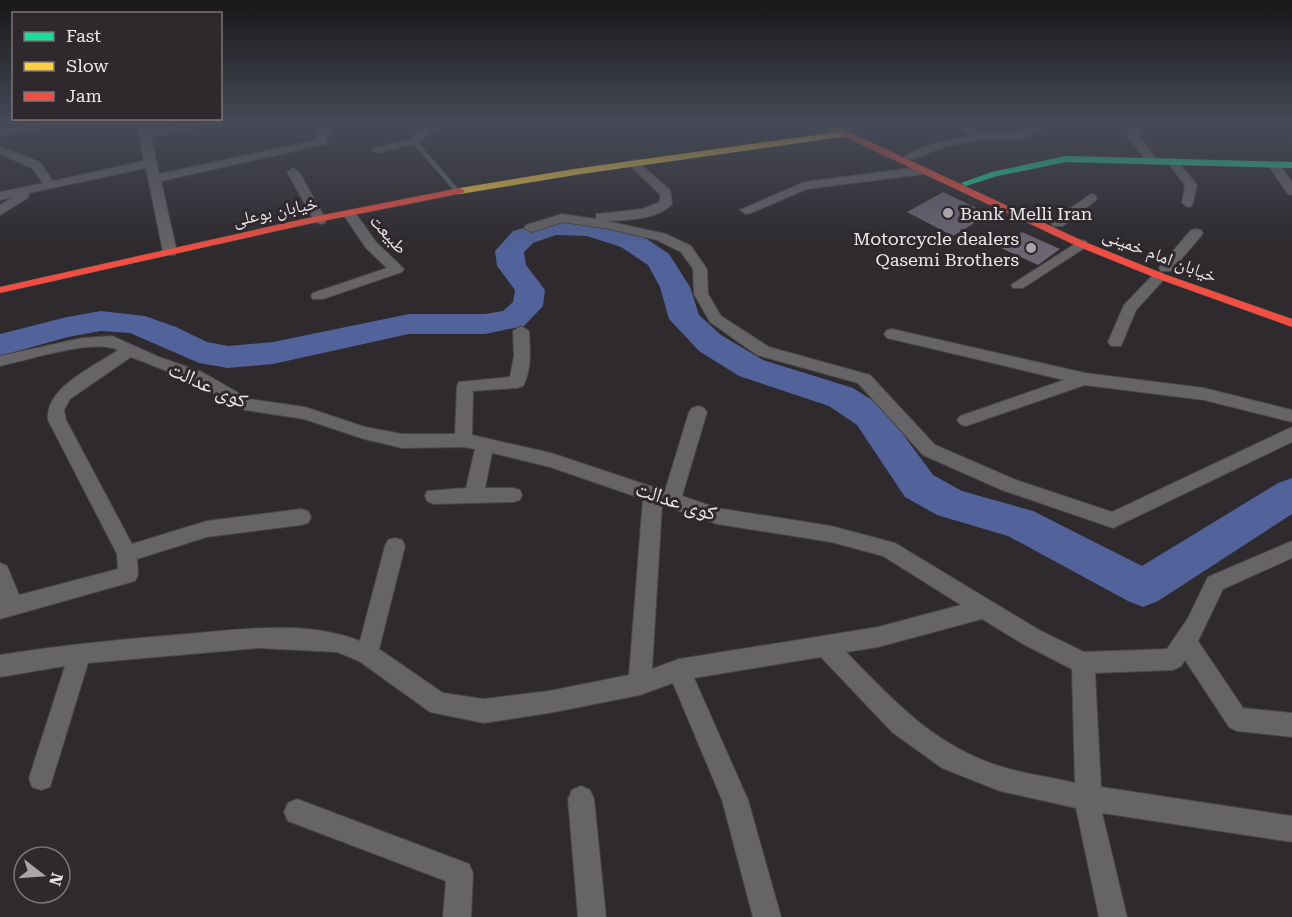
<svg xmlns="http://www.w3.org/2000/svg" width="1292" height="917" viewBox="0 0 1292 917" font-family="'Roboto Serif','Noto Naskh Arabic',serif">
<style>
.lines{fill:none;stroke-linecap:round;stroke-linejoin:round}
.river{fill:#51639a;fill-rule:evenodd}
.building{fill:#6c6573}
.lane-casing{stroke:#494648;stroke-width:1}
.street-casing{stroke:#494648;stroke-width:2}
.fast-casing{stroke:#494648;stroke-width:1}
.slow-casing{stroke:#494648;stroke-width:1}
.jam-casing{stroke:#494648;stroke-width:1}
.lane{fill:#666466;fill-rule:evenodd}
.street{fill:#666466;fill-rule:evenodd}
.fast{fill:#16e098;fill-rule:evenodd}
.slow{fill:#ffcf43;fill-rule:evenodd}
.jam{fill:#f24e42;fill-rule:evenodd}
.poi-dot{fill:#a9a5a8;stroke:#2f292e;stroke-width:2}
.labels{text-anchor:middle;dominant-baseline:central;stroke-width:6;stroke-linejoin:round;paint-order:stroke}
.far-street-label{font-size:18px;fill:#ebe7ea;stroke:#2f292e}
.far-poi-label{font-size:18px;fill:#ebe7ea;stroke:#2f292e;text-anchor:start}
.street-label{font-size:21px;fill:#ebe7ea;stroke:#2f292e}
</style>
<rect width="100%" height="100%" fill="#2e2a2d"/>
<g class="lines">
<path class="river" d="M 554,219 L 589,220 L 641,235 L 669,254 L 690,287 L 699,315 L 721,335 L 763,360 L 853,388 L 883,407 L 933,475 L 962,491 L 1033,511 L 1142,566 L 1278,483 L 1292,478 L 1292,514 L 1158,601 L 1143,607 L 1128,601 L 1008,536 L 937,515 L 905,497 L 857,425 L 829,406 L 739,376 L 699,351 L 669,319 L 660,287 L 648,265 L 621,247 L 587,236 L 556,235 L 533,243 L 524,252 L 526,265 L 545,290 L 543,306 L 524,326 L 485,334 L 409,334 L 273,364 L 228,368 L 199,363 L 130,333 L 101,331 L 68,337 L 0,356 L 0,334 L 67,317 L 101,311 L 145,316 L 176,327 L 207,342 L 228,346 L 273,342 L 409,314 L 485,314 L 503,311 L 513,302 L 515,290 L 497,266 L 495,251 L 513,231 Z"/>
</g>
<g class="building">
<path d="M 943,192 L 989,214 L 953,236 L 907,212 Z"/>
<path d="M 1022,232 L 1060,249 L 1038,265 L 1001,248 Z"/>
</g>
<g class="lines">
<defs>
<path id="lane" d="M 412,140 L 416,140 L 460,191 L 460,193 L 456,193 L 412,142 Z"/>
<g id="street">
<path d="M 32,123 L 52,123 L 51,125 L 0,136 L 0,130 Z"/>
<path d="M 137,123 L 147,123 L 149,131 L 190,123 L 211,123 L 206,126 L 151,137 L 159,174 L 317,140 L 321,123 L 331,123 L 326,144 L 161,181 L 177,252 L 175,255 L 165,255 L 163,252 L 146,168 L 29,193 L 28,198 L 0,215 L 0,205 L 13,197 L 0,200 L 0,192 L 43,183 L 32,168 L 0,154 L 0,147 L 40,162 L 53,181 L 144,161 Z"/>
<path d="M 440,123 L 458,123 L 432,131 L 418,143 L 378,153 L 372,150 L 374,148 L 410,139 L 424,127 Z"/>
<path d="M 531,123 L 546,123 L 541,126 L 532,126 Z"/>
<path d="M 953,123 L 965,123 L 981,134 L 1020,133 L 1040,123 L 1053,123 L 1022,139 L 979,140 L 941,148 L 913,159 L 905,159 L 905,155 L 934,143 L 969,136 Z"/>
<path d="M 1139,123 L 1150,123 L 1138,135 L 1159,162 L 1157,164 L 1149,164 L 1126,134 Z"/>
<path d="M 1173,158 L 1177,160 L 1197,185 L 1192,206 L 1188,207 L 1182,203 L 1185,185 L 1167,162 Z"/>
<path d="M 633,159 L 637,161 L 670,190 L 672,204 C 657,220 627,220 607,221 L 666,234 L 691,246 L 707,269 L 708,294 L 721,316 L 769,347 L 870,375 L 935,445 L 1016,480 L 1112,512 L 1292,427 L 1292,442 L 1113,528 L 1002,490 L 923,455 L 858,383 L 757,355 L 710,322 L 694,294 L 693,269 L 681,252 L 657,240 L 610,229 L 563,222 L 531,232 L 524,228 L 526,225 L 562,214 L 596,219 L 596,214 L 642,209 L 660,202 L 660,194 L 627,163 Z"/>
<path d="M 1274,161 L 1278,162 L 1292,182 L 1292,195 L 1288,194 L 1268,165 Z"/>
<path d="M 920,167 L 926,171 L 924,174 L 807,189 L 751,213 L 746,214 L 740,210 L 804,182 Z"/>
<path d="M 293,168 L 299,172 L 326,220 L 325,223 L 320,224 L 314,220 L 287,172 Z"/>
<path d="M 1091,194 L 1095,195 L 1097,198 L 1095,201 L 1063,226 L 1053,226 L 1051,223 L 1053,220 Z"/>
<path d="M 349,210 L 354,211 L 376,242 L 404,269 L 402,272 L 323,299 L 313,299 L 311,296 L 313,293 L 387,268 L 366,248 L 343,214 Z"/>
<path d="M 1196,229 L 1201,230 L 1203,233 L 1201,236 L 1171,271 L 1161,271 L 1159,268 L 1161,265 L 1191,230 Z"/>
<path d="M 1081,240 L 1086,241 L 1088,244 L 1086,247 L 1023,288 L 1013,288 L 1011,285 Z"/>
<path d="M 1160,272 L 1167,276 L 1136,310 L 1121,346 L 1111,346 L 1108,342 L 1124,305 L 1155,273 Z"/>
<path d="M 521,326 L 529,331 C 530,349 532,370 523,386 L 517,388 L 473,391 L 472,435 L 551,453 L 665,491 L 689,412 L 692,408 L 698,406 L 704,408 L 707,412 L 682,496 L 717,508 L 831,526 L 895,543 L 1039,630 L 1084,652 L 1167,649 L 1188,618 L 1208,577 L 1292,541 L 1292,558 L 1223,589 L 1198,641 L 1243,708 L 1292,713 L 1292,737 L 1237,731 L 1229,727 L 1185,660 L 1181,666 L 1173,670 L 1095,673 L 1101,787 L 1292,816 L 1292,842 L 1102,813 L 1127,917 L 1099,917 L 1076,808 L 1000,791 L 942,768 L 892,732 L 821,657 L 694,678 L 748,800 L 781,917 L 753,917 L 722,800 L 673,683 L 640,695 L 549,713 L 484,723 L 430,712 L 359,661 L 337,652 L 258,648 L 88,663 L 50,787 L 41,790 L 32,787 L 29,778 L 65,666 L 0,677 L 0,655 C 62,645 124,639 187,634 C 243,629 307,620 360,641 L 385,546 L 388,540 L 395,538 L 402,540 L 405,546 L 379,649 L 443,693 L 484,699 L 549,691 L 629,675 L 643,499 L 550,467 L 492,453 L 485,488 L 513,488 L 520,490 L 522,495 L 520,500 L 513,502 L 434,504 L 427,501 L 425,496 L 427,491 L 466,488 L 475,449 L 463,447 L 402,448 L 364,439 L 304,419 L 245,410 L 190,380 L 131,357 L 70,399 L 64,410 L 66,420 L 132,544 L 207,521 L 301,509 L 308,511 L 311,517 L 308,523 L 301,525 L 207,537 L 137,559 L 138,575 L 135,581 L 0,619 L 0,563 L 7,566 L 19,595 L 118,569 L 117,554 L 48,420 C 45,387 94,367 118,350 C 93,338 29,360 0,366 L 0,356 L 82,338 L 112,336 L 159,357 L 202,372 L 249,399 L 305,407 L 365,427 L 402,434 L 455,434 L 457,386 L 459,382 L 510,377 L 514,356 L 513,331 ZM 662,505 L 717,524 L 831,542 L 883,556 L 961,605 L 878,627 L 679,659 L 652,669 ZM 982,619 L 1023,644 L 1072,669 L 1075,783 C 1050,777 1023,774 999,766 C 933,745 893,700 846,652 L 878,647 Z"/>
<path d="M 892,329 L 1085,373 L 1204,388 L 1292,410 L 1292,422 L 1204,400 L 1085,385 L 966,426 L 960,424 L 957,420 L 960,416 L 1064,380 L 887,338 L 884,334 L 887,330 Z"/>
<path d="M 581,786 L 590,790 L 594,799 L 606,917 L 578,917 L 568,799 L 572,790 Z"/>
<path d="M 297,799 L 469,864 L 473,873 L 471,917 L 443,917 L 446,881 L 288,821 L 284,812 L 288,803 Z"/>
</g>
<path id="fast" d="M 1066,156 L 1292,162 L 1292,168 L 1066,162 L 997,176 L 966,186 L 961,183 L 992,172 Z"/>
<path id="slow" d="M 845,131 L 849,134 L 848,136 L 581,174 L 460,194 L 455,191 L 460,188 L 581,168 Z"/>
<g id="jam">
<path d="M 828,125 L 834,125 L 1085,242 L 1164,274 L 1292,319 L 1292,327 L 1156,278 L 1077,246 L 828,129 Z"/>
<path d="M 460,188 L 465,191 L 463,193 L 308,224 L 0,293 L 0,287 L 308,218 Z"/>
</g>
</defs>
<use href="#lane" class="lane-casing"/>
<use href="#street" class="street-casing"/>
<use href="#fast" class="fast-casing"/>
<use href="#slow" class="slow-casing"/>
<use href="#jam" class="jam-casing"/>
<use href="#lane" class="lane"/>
<use href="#street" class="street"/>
<use href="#fast" class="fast"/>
<use href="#slow" class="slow"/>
<use href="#jam" class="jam"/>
</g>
<linearGradient id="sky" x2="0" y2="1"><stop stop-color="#191719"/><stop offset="0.49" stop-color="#464a57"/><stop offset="1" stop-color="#464a57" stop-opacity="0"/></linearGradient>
<rect width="1292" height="251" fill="url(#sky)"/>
<g class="poi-dot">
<circle cx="948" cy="213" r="6"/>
<circle cx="1031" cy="248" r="6"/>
</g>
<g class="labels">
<g class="far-street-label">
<text transform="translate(275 211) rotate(-12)">خیابان بوعلی</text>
<text transform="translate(389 234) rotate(48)">طبيعت</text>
<text transform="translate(1160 255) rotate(21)">خیابان امام خمینی</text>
</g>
<g class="far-poi-label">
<text x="960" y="213">Bank Melli Iran</text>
<text x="1019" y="238" text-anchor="end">Motorcycle dealers<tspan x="1019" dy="21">Qasemi Brothers</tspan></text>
</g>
<g class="street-label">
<text transform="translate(208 385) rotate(24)">کوی عدالت</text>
<text transform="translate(676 501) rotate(18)">کوی عدالت</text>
</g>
</g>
<rect x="12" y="12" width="210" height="108" fill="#2f292e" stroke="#7a7579" stroke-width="1.5"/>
<rect x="24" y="32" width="30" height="9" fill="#16e098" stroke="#7a7579" stroke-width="1.5"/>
<text x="66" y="42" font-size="18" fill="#ebe7ea">Fast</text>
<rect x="24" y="62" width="30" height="9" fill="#ffcf43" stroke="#7a7579" stroke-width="1.5"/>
<text x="66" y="72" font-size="18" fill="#ebe7ea">Slow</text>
<rect x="24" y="92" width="30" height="9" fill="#f24e42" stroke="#7a7579" stroke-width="1.5"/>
<text x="66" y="102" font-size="18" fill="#ebe7ea">Jam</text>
<g transform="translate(42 875) rotate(107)"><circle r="28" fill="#2f292e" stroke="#7a7579" stroke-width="1.5"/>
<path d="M0-4.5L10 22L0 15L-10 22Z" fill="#a9a5a8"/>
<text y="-9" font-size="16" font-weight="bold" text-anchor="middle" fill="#ebe7ea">N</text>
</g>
</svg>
